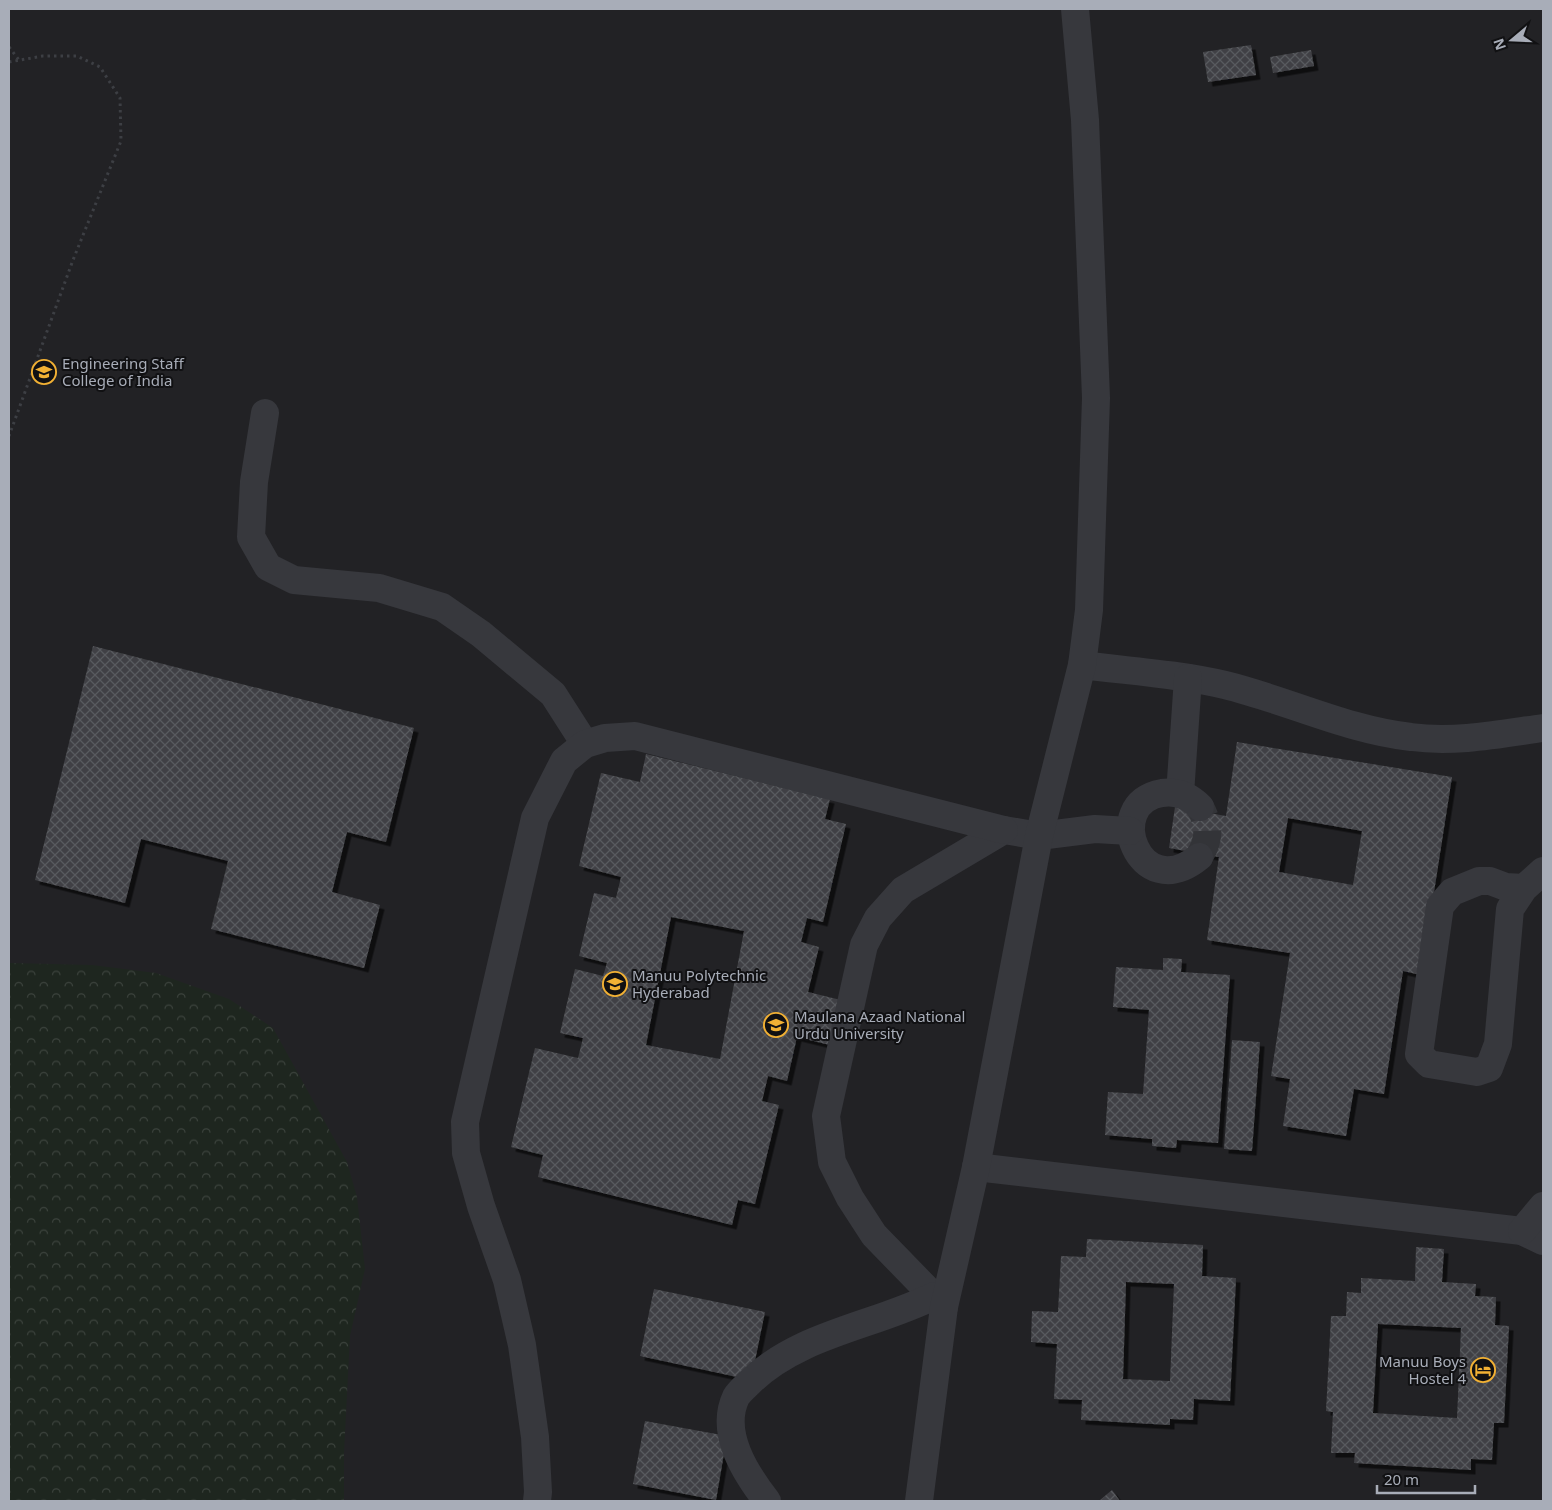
<svg xmlns="http://www.w3.org/2000/svg" width="1552" height="1510" viewBox="0 0 1552 1510" font-family="'Noto Sans',sans-serif">
<style>
.built{fill:#222225}
.forest{fill:url(#forest-crowns)}
.building{fill:url(#building-cross-hatch);fill-rule:evenodd;filter:url(#shadow)}
.lines{fill:none;stroke-linecap:round;stroke-linejoin:round}
.minor-tunnel{stroke:#333438;stroke-width:28;stroke-dasharray:28 14;stroke-linecap:butt}
.path{stroke:#3d3f44;stroke-width:3;stroke-dasharray:2.5 4;stroke-linecap:butt}
.minor{stroke:#37383d;stroke-width:28}
.labels{text-anchor:middle;dominant-baseline:central;stroke-width:4;stroke-linejoin:round;paint-order:stroke}
.poi-label{font-size:15px;fill:#a8adb8;stroke:#111113;text-anchor:start}
</style>
<defs>
<pattern id="forest-crowns" width="20" height="18" patternUnits="userSpaceOnUse" patternTransform="scale(1.25)"><rect width="20" height="18" fill="#1e261f"/><path d="M2 6a3 3 0 1 1 6 0M12 15a3 3 0 1 1 6 0" fill="none" stroke="#3c433d"/></pattern>
<pattern id="building-cross-hatch" width="8" height="8" patternUnits="userSpaceOnUse" patternTransform="scale(1.25)"><rect width="8" height="8" fill="#404145"/><path d="M0 0l8 8M0 8l8-8" fill="none" stroke="#595a5e"/></pattern>
<filter id="shadow"><feDropShadow dx="4.5" dy="4.5" stdDeviation="0" flood-color="#0009"/></filter>
</defs>
<rect width="100%" height="100%" fill="#161618"/>
<rect class="built" x="9" y="9" width="1534" height="1492"/>
<path class="forest" d="M 9,963 L 92,965 L 156,973 L 229,999 L 273,1028 L 347,1162 L 357,1197 L 365,1269 L 350,1336 L 344,1453 L 344,1501 L 9,1501 Z"/>
<g class="building">
<path d="M 1251,45 L 1256,75 L 1208,82 L 1203,52 Z"/>
<path d="M 1311,50 L 1314,66 L 1273,73 L 1270,57 Z"/>
<path d="M 93,646 L 414,728 L 386,842 L 347,832 L 332,892 L 380,905 L 364,968 L 211,929 L 228,861 L 141,839 L 125,903 L 35,880 Z"/>
<path d="M 1237,742 L 1452,777 L 1421,975 L 1403,971 L 1384,1094 L 1354,1089 L 1346,1136 L 1283,1126 L 1290,1079 L 1271,1076 L 1290,953 L 1207,940 L 1219,857 L 1169,848 L 1175,807 L 1226,816 ZM 1288,818 L 1362,831 L 1353,885 L 1279,872 Z"/>
<path d="M 646,754 L 830,799 L 825,819 L 846,824 L 823,922 L 807,918 L 801,942 L 819,947 L 808,992 L 845,1001 L 834,1046 L 797,1037 L 787,1081 L 768,1076 L 762,1101 L 779,1105 L 755,1204 L 738,1200 L 732,1225 L 538,1177 L 543,1155 L 511,1147 L 535,1048 L 578,1058 L 583,1038 L 560,1033 L 575,969 L 603,976 L 607,963 L 579,956 L 594,893 L 616,898 L 621,877 L 579,866 L 601,773 L 640,782 ZM 671,917 L 744,931 L 720,1059 L 646,1045 Z"/>
<path d="M 1163,958 L 1182,959 L 1181,972 L 1230,975 L 1218,1143 L 1177,1140 L 1176,1148 L 1152,1146 L 1152,1139 L 1105,1135 L 1108,1092 L 1143,1094 L 1149,1010 L 1113,1007 L 1116,967 L 1163,970 Z"/>
<path d="M 1232,1040 L 1260,1042 L 1252,1151 L 1224,1149 Z"/>
<path d="M 1087,1239 L 1203,1245 L 1202,1276 L 1236,1278 L 1230,1401 L 1194,1399 L 1193,1420 L 1170,1419 L 1170,1425 L 1081,1420 L 1082,1400 L 1054,1399 L 1057,1344 L 1031,1342 L 1032,1311 L 1058,1312 L 1061,1256 L 1086,1257 ZM 1126,1282 L 1174,1284 L 1170,1381 L 1123,1379 Z"/>
<path d="M 1416,1247 L 1444,1249 L 1442,1282 L 1476,1284 L 1475,1296 L 1496,1297 L 1495,1325 L 1509,1326 L 1504,1423 L 1494,1423 L 1492,1460 L 1471,1459 L 1471,1470 L 1354,1463 L 1355,1453 L 1331,1453 L 1333,1412 L 1326,1411 L 1331,1316 L 1346,1316 L 1347,1292 L 1361,1293 L 1361,1278 L 1415,1281 ZM 1378,1324 L 1461,1328 L 1457,1418 L 1373,1413 Z"/>
<path d="M 654,1289 L 765,1312 L 751,1380 L 640,1356 Z"/>
<path d="M 645,1421 L 727,1436 L 716,1500 L 633,1484 Z"/>
<path d="M 1112,1490 L 1120,1501 L 1099,1501 Z"/>
</g>
<g class="lines">
<path class="minor-tunnel" d="M 1199,857 C 1210,839 1210,826 1200,807"/>
<g class="path">
<path d="M 9,47 L 19,60"/>
<path d="M 9,62 L 43,56 L 77,56 L 100,67 L 120,98 L 121,141 L 73,260 L 9,436"/>
</g>
<g class="minor">
<path d="M 265,413 L 254,482 L 251,537 L 268,567 L 294,580 L 379,588 L 442,607 L 481,634 L 553,694 L 585,744"/>
<path d="M 1082,665 C 1129,671 1178,674 1225,685 C 1287,700 1347,730 1411,737 C 1455,743 1500,734 1543,728"/>
<path d="M 1180,794 L 1188,678"/>
<path d="M 1199,857 C 1139,906 1101,803 1162,793 C 1178,791 1189,796 1200,807"/>
<path d="M 1524,888 L 1506,887 L 1490,881 L 1479,881 L 1452,892 L 1440,906 L 1419,1054 L 1429,1064 L 1477,1072 L 1489,1068 L 1498,1044 L 1510,909 L 1524,888 L 1543,871"/>
<path d="M 976,1167 L 1522,1231 L 1543,1241"/>
<path d="M 1522,1231 L 1543,1206"/>
<path d="M 944,1307 L 874,1235 L 850,1198 L 832,1162 L 826,1116 L 864,945 L 878,918 L 903,890 L 1004,830 L 1039,836 L 1095,829 L 1130,831"/>
<path d="M 537,1501 L 538,1492 L 535,1437 L 522,1345 L 507,1280 L 481,1206 L 466,1153 L 465,1122 L 535,818 L 564,761 L 585,744 L 605,738 L 635,736 L 1004,830"/>
<path d="M 767,1501 C 746,1474 719,1433 736,1397 C 739,1392 745,1387 749,1383 C 798,1334 874,1326 934,1296"/>
<path d="M 919,1501 L 944,1307 L 976,1167 L 1039,836 L 1082,665 L 1089,610 L 1096,398 L 1085,120 L 1075,9"/>
</g>
</g>
<defs>
<symbol id="university-ring" viewBox="-11 -11 22 22"><circle r="9.5" fill="#111113" stroke="#f2b134" stroke-width="1.5"/><path d="M0-5L7-2L0 1L-7-2ZM-4 1L0 2.5L4 1V4Q0 6-4 4Z" fill="#f2b134"/></symbol>
<symbol id="hotel-ring" viewBox="-11 -11 22 22"><circle r="9.5" fill="#111113" stroke="#f2b134" stroke-width="1.5"/><path d="M-6-4.5h1.5V1H6V5H4.5V3h-9V5H-6ZM-4 0a1.8 1.8 0 1 1 3.6 0ZM.5 0V-2.5h3Q6-2.5 6 0Z" fill="#f2b134"/></symbol>
</defs>
<g fill-rule="evenodd">
<use href="#university-ring" x="30" y="358" width="28" height="28"/>
<use href="#university-ring" x="601" y="970" width="28" height="28"/>
<use href="#university-ring" x="762" y="1011" width="28" height="28"/>
<use href="#hotel-ring" x="1469" y="1356" width="28" height="28"/>
</g>
<g class="labels">
<g class="poi-label">
<text x="62" y="363">Engineering Staff<tspan x="62" dy="17">College of India</tspan></text>
<text x="632" y="975">Manuu Polytechnic<tspan x="632" dy="17">Hyderabad</tspan></text>
<text x="794" y="1016">Maulana Azaad National<tspan x="794" dy="17">Urdu University</tspan></text>
<text x="1466" y="1361" text-anchor="end">Manuu Boys<tspan x="1466" dy="17">Hostel 4</tspan></text>
</g>
</g>
<rect width="1552" height="1510" fill="none" stroke="#a8adb8" stroke-width="20"/>
<g transform="translate(1512 40) rotate(251)" stroke="#111113" stroke-width="4" paint-order="stroke">
<path d="M0-4L9 19L0 12L-9 19Z" fill="#a8adb8"/>
<text y="-8" font-size="14" font-weight="bold" text-anchor="middle" fill="#a8adb8">N</text>
</g>
<path d="M1377 1485v8h98v-8" fill="none" stroke="#a8adb8" stroke-width="2.5"/>
<text x="1384" y="1485" font-size="15" fill="#a8adb8" stroke="#111113" stroke-width="4" paint-order="stroke">20 m</text>
</svg>
